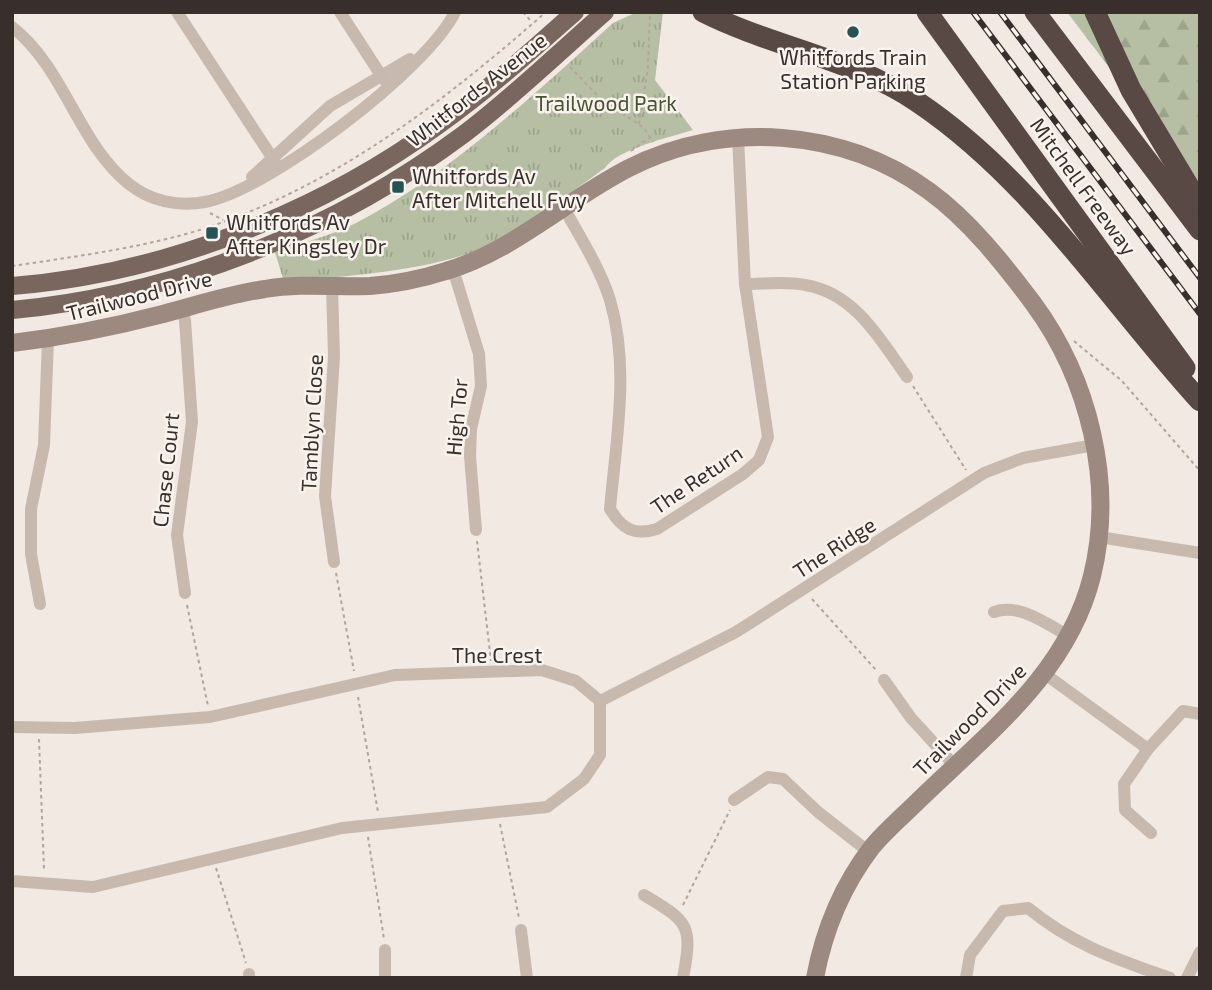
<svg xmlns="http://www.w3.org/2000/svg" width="1212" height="990" viewBox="0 0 1212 990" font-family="'Exo 2',sans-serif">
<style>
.grass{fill:url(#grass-tufts)}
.forest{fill:url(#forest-firs)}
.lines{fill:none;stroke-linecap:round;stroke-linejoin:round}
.path{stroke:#b4a499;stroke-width:2;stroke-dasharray:3.5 3.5;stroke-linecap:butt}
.street{stroke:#c8b9af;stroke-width:12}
.secondary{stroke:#9c8980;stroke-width:18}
.primary{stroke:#78665f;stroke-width:18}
.highway{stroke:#584944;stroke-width:21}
.rail-casing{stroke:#382f2c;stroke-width:6}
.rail{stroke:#f9f3ee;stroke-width:3.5;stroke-dasharray:10;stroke-linecap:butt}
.poi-dot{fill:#265455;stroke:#f9f3ee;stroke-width:2.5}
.labels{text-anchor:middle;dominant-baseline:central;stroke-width:5;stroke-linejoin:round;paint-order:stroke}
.poi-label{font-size:21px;fill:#382f2c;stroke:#f9f3ee;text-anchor:start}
.street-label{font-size:21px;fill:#382f2c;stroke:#f9f3ee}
.park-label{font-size:21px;fill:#485332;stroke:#f9f3ee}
</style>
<defs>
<pattern id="grass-tufts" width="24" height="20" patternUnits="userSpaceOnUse" patternTransform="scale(1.75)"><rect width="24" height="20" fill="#b6bfa3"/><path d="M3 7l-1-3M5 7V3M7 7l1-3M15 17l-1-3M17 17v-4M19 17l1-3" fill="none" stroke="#9da48c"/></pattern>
<pattern id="forest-firs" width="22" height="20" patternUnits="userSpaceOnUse" patternTransform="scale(1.75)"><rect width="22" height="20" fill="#b6bfa3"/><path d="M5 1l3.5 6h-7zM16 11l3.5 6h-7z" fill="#9da48c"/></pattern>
</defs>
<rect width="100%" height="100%" fill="#f1e9e2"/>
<path class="grass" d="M 637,12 L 663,12 L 655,80 L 693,130 C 671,137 617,149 605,168 C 567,195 508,242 464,255 C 406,273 344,276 284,282 L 275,252 C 301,243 331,236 356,223 C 447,176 537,92 613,23 Z"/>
<path class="forest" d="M 1067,12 L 1200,12 L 1200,187 Z"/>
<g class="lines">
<g class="path">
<path d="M 523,12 L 530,20"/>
<path d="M 570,67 L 601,99 L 644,128 L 653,142"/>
<path d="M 639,124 L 648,68 L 650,12"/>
<path d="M 631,151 L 649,138"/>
<path d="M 210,213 L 223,220"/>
<path d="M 12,266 C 73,257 147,247 206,228 C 338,184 443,102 546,12"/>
<path d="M 1074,341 L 1122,381 L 1200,471"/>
<path d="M 913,386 L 966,470"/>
<path d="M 477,541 L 491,661"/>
<path d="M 336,573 L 354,671"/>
<path d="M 812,599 L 876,670"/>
<path d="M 187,605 L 208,706"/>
<path d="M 358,697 L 378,812"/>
<path d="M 39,739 L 44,870"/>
<path d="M 500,824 L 519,918"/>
<path d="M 368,837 L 384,939"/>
<path d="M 216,868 L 246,963"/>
<path d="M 683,905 L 730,810"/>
</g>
<g class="street">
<path d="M 177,12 L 275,162"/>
<path d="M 340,12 L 384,80"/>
<path d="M 12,27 C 64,67 79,145 129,184 C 150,201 178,207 205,202 C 267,191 428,69 455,12"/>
<path d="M 252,177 L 330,106 L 410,59"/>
<path d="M 564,208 C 580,237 600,268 610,300 C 630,368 616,440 610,509 C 622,529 634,536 657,529 L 743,474 L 759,460 L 768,437 L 745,284 L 738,137"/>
<path d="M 453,269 L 479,354 L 481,386 L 471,429 L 470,456 L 476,530"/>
<path d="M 745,284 C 764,284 786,281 805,285 C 855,293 880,339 907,377"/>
<path d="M 332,285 L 334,357 L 325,496 L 334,562"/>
<path d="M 181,309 L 185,320 L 192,422 L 177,535 L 185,593"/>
<path d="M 1099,537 L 1200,553"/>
<path d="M 40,604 L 31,554 L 31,509 L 44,445 L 48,339"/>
<path d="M 994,612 C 1020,603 1046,624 1069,636"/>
<path d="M 1045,674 L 1148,749"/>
<path d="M 884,680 L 911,718 L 955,766"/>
<path d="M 600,701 L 736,632 L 984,473 L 1023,458 L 1094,445"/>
<path d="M 12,727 L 75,728 L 210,717 L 395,675 L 542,670 L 576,681 L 600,701 L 600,755 L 584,779 L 547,807 L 342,828 L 93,887 L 12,881"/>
<path d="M 734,800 L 768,777 L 783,779 L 818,812 L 869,852"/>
<path d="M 1151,833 L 1125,810 L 1124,784 L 1148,749 L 1183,711 L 1200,714"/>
<path d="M 644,895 C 689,922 693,925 683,978"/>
<path d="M 521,930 L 527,978"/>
<path d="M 249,978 L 249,974"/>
<path d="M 385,978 L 385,950"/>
<path d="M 966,978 L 970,955 L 1003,911 L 1028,908 C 1073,945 1116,959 1170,978"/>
<path d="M 1187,978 L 1200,952"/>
</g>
<path class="secondary" d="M 12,343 C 63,337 113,327 163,314 C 197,305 230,294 265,289 C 300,283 335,287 370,286 C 396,284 421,279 446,271 C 514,251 566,200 629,168 C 723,120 843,128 929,191 C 969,220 1003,263 1033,303 C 1089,379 1115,483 1092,576 C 1068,673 988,733 919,800 C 904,815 886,830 872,847 C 842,886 824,930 815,978"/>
<g class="primary">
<path d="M 12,286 C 163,274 318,213 440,124 C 488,90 531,51 575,12"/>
<path d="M 12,310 C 174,295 334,231 464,134 C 513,97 558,53 605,12"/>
</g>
<g class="highway">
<path d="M 703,12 C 772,47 855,59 919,103 C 1034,181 1108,300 1200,401"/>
<path d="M 927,12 L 1185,368"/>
<path d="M 1035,12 L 1200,230"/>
<path d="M 1095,12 L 1131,90 L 1200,205"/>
</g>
<defs>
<g id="rail">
<path d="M 973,12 L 1200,314"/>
<path d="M 1000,12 L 1200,278"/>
</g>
</defs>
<use href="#rail" class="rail-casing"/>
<use href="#rail" class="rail"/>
</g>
<g class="poi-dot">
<circle cx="853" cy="32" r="7"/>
<rect x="391" y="180" width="14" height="14" rx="3.5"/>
<rect x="205" y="226" width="14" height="14" rx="3.5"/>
</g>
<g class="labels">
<g class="poi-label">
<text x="853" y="56" text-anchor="middle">Whitfords Train<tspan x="853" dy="24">Station Parking</tspan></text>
<text x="412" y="175">Whitfords Av<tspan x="412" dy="24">After Mitchell Fwy</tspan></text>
<text x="226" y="221">Whitfords Av<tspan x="226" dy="24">After Kingsley Dr</tspan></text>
</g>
<g class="street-label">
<text transform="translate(476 89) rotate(-38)">Whitfords Avenue</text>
<text transform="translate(1084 186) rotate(54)">Mitchell Freeway</text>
<text transform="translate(139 295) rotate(-14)">Trailwood Drive</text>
<text transform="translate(456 417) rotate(-85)">High Tor</text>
<text transform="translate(311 423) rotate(-87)">Tamblyn Close</text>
<text transform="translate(165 470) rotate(-84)">Chase Court</text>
<text transform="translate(696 479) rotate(-34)">The Return</text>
<text transform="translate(834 547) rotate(-33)">The Ridge</text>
<text x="497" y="654">The Crest</text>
<text transform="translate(969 719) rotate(-45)">Trailwood Drive</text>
</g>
<g class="park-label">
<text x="606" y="102">Trailwood Park</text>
</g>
</g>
<rect width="1212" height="990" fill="none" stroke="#382f2c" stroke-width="28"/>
</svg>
